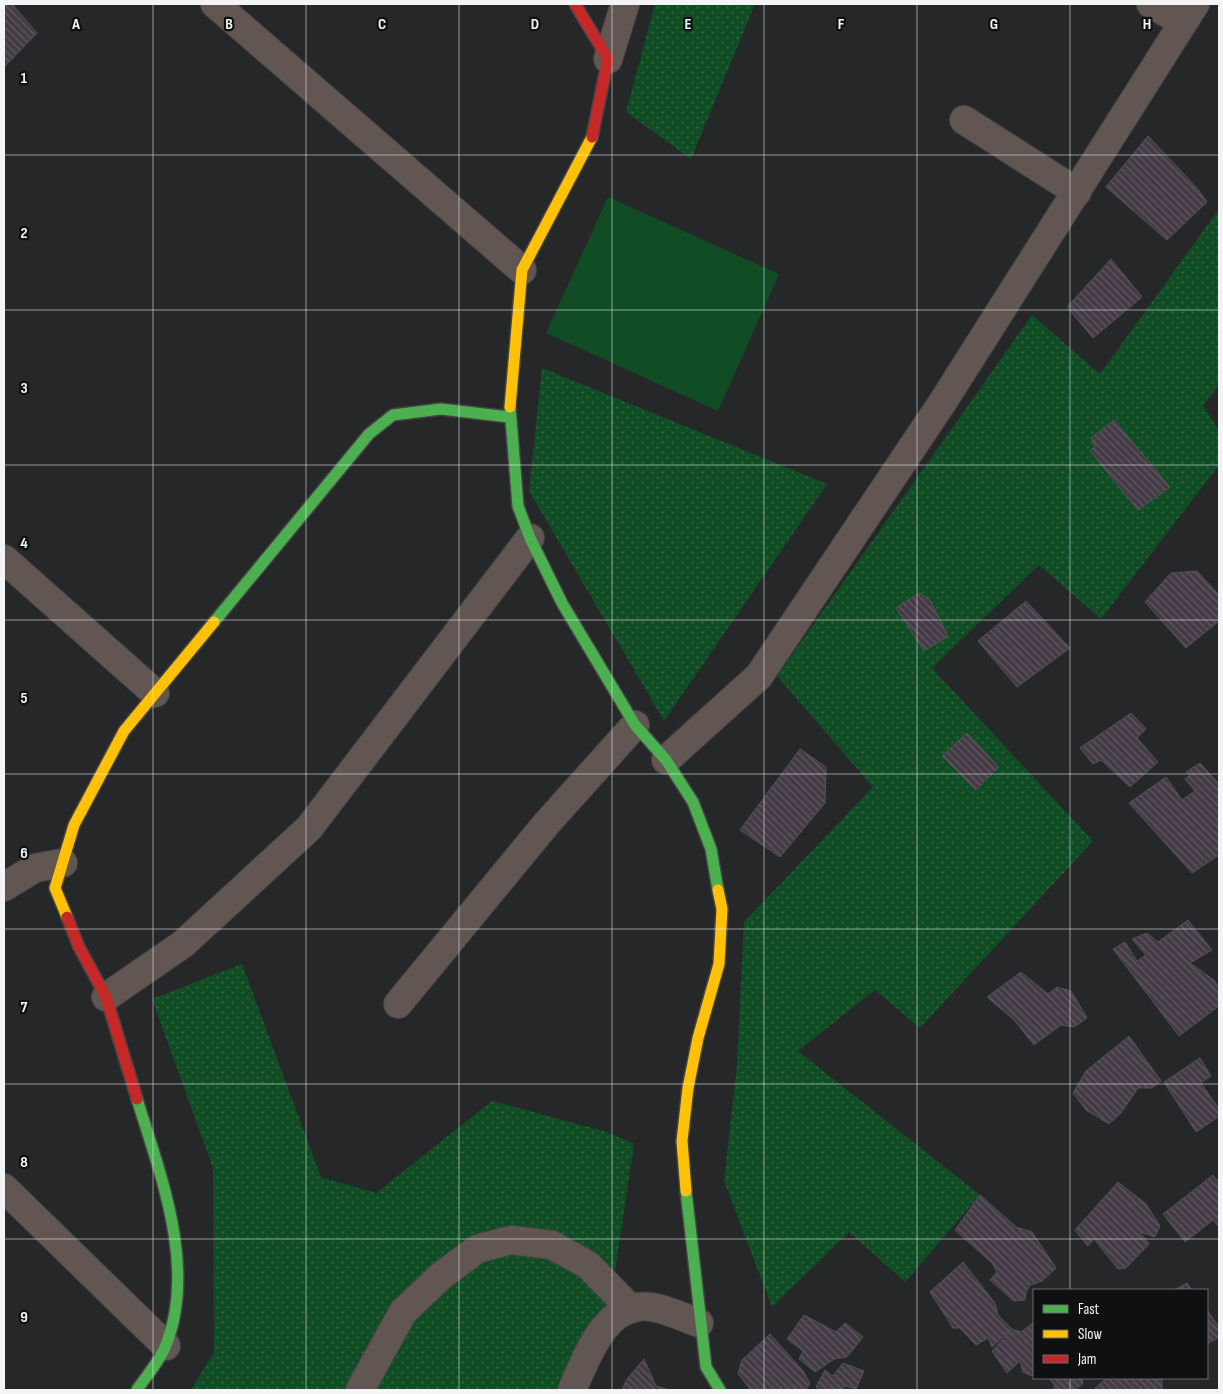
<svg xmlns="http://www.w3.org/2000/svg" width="1223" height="1394" viewBox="0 0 1223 1394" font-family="'Sofia Sans Condensed',sans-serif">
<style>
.grass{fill:url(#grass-dots)}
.pitch{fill:#104d24}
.building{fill:url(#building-back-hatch);stroke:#525254}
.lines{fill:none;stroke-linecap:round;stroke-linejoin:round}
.street-casing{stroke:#444445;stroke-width:30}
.fast-casing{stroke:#444445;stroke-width:14}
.slow-casing{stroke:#444445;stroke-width:14}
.jam-casing{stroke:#444445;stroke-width:14}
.street{stroke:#615652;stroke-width:28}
.fast{stroke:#4caf50;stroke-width:11}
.slow{stroke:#ffc107;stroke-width:11}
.jam{stroke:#c62828;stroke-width:11}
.grid{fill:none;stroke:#f3f4f6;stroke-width:1;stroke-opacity:0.55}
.grid-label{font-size:16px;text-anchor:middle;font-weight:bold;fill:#f3f4f6;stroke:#0f1011;stroke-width:4.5;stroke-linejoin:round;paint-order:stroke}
</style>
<defs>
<pattern id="grass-dots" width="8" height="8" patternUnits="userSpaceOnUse" patternTransform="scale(1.25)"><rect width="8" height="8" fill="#104d24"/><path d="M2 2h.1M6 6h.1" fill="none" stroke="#336744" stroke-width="1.8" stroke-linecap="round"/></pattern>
<pattern id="building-back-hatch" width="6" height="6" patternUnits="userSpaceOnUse" patternTransform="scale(1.25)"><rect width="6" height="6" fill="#443b46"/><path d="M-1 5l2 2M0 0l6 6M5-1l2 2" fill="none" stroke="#5f5861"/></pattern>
</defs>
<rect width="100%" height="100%" fill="#262729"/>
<g class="grass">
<path d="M 655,4 L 755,4 L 691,159 L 626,112 Z"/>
<path d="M 1219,209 L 1219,385 L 1203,405 L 1219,431 L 1219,465 L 1101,619 L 1039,565 L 932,668 L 1093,841 L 920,1028 L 875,990 L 798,1051 L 980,1195 L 905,1282 L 849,1232 L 772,1307 L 724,1181 L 737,1065 L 744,922 L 873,787 L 777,676 L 1032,315 L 1100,374 Z"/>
<path d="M 542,368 L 827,484 L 664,721 L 529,491 Z"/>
<path d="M 242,964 L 321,1177 L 376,1193 L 492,1101 L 607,1132 L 634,1144 L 611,1298 L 568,1390 L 191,1390 L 214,1352 L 213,1168 L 152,999 Z"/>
</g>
<path class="pitch" d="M 608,197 L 779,274 L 718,411 L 546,333 Z"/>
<g class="building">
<path d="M 4,4 L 12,4 L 37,33 L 4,67 Z"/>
<path d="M 1148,136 L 1197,188 L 1207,202 L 1167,240 L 1106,187 Z"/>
<path d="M 1111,259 L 1142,297 L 1093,338 L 1067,307 Z"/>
<path d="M 1114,420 L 1170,487 L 1138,510 L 1090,451 L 1095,446 L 1091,438 Z"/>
<path d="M 1197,571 L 1219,595 L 1219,621 L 1186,648 L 1145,602 L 1171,573 Z"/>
<path d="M 919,593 L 930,600 L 948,636 L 924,651 L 896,608 Z"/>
<path d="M 1026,601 L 1070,648 L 1017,687 L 978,641 Z"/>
<path d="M 1131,713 L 1146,729 L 1137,738 L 1158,762 L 1130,787 L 1101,760 L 1093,764 L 1080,748 Z"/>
<path d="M 967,733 L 999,767 L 976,790 L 942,756 Z"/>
<path d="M 800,749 L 826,767 L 825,803 L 780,857 L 740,830 Z"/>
<path d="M 1200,763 L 1219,784 L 1219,855 L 1192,873 L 1129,803 L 1166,777 L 1182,800 L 1195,791 L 1185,779 L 1190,775 L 1186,772 Z"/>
<path d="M 1188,920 L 1212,950 L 1190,963 L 1214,980 L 1219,988 L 1219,1006 L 1179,1036 L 1113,949 L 1125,942 L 1137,961 L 1146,955 L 1132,939 L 1147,933 L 1158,942 Z"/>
<path d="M 1021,972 L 1048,994 L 1057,987 L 1071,991 L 1087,1018 L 1074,1027 L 1061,1025 L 1034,1045 L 1014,1020 L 987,997 Z"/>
<path d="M 1129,1036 L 1161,1081 L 1152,1088 L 1138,1088 L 1121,1113 L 1109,1124 L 1086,1110 L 1073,1093 L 1086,1071 Z"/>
<path d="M 1200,1058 L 1211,1076 L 1201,1083 L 1219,1109 L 1219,1119 L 1218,1117 L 1196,1132 L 1164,1082 Z"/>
<path d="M 1213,1175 L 1219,1183 L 1219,1227 L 1213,1220 L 1185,1242 L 1163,1214 Z"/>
<path d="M 1118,1182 L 1146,1204 L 1160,1226 L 1155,1237 L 1140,1232 L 1149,1244 L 1126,1268 L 1118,1269 L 1094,1239 L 1088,1246 L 1075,1230 Z"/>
<path d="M 980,1195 L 1016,1227 L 1032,1232 L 1056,1268 L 1042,1281 L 1030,1285 L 1026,1292 L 1025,1300 L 1014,1301 L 990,1280 L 997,1272 L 992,1263 L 955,1230 Z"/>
<path d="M 963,1262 L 995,1303 L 998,1315 L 1012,1329 L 992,1347 L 988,1338 L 976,1345 L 960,1328 L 953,1328 L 930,1292 Z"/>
<path d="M 1187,1283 L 1192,1290 L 1174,1290 Z"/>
<path d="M 1207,1310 L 1219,1327 L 1219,1337 L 1207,1344 Z"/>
<path d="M 804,1315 L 836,1332 L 845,1323 L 863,1337 L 847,1357 L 834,1359 L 815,1372 L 799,1359 L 803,1351 L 787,1339 Z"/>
<path d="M 1034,1322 L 1034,1374 L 1032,1376 L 1023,1372 L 1020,1361 L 1007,1373 L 992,1351 L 1012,1329 L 1021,1332 Z"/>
<path d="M 770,1334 L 804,1372 L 810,1384 L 805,1390 L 751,1390 L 738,1374 L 742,1360 Z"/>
<path d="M 644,1359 L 656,1386 L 670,1390 L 622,1390 L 627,1379 Z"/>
<path d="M 843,1363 L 864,1371 L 856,1389 L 845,1386 L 842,1390 L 822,1390 L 816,1387 L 825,1370 L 833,1376 Z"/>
<path d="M 1049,1378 L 1082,1379 L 1083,1384 L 1074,1390 L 1052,1390 L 1055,1386 Z"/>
<path d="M 1107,1378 L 1162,1378 L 1162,1390 L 1097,1390 L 1095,1388 Z"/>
</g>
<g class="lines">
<defs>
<g id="street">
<path d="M 215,4 L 522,270"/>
<path d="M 1151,4 L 1183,22"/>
<path d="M 608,59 L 625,4"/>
<path d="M 964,120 L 1077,192"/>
<path d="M 4,559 L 155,693"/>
<path d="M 666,760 L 759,676 L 944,400 L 1195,4"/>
<path d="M 4,887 L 35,868 L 63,863"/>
<path d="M 106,997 L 183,944 L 309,828 L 530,538"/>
<path d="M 398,1004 L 547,823 L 635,725"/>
<path d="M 4,1188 L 166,1346"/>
<path d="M 360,1390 L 403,1312 L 441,1276 L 477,1249 L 511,1240 L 552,1245 L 588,1265 L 631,1309"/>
<path d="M 572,1390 C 587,1357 605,1301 651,1307 C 667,1309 684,1318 699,1323"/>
</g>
<g id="fast">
<path d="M 510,407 L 518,506 L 530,538 L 562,603 L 635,725 L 666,760 L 693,802 L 711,849 L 718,890"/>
<path d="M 214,622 L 369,434 L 393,415 L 441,409 L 509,417"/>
<path d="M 686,1191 L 706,1367 L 720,1390"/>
<path d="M 137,1390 C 146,1376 160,1361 166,1345 C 197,1267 160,1174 137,1099"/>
</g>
<g id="slow">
<path d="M 510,407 L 522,270 L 592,137"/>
<path d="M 67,917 L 55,888 L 74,825 L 124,731 L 214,622"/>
<path d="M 686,1191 L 682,1141 L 688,1088 L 698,1038 L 719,964 L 722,909 L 718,890"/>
</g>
<g id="jam">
<path d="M 575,4 L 608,59 L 592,137"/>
<path d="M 67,917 L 79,947 L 106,997 L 137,1099"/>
</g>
</defs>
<use href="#street" class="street-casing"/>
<use href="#fast" class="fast-casing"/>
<use href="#slow" class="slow-casing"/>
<use href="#jam" class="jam-casing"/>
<use href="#street" class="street"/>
<use href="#fast" class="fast"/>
<use href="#slow" class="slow"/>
<use href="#jam" class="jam"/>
</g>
<path class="grid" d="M 153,4 L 153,1390M 306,4 L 306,1390M 459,4 L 459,1390M 612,4 L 612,1390M 764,4 L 764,1390M 917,4 L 917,1390M 1070,4 L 1070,1290M 4,155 L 1219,155M 4,310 L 1219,310M 4,465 L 1219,465M 4,620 L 1219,620M 4,774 L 1219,774M 4,929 L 1219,929M 4,1084 L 1219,1084M 4,1239 L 1219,1239M 1070,1378 L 1070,1390"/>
<g class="grid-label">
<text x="76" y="29">A</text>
<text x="229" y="29">B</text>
<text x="382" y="29">C</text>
<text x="535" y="29">D</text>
<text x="688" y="29">E</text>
<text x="841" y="29">F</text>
<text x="994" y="29">G</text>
<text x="1147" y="29">H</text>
<text x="24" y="83">1</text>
<text x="24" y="238">2</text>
<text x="24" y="393">3</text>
<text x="24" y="548">4</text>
<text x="24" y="703">5</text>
<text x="24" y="858">6</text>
<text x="24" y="1012">7</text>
<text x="24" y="1167">8</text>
<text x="24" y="1322">9</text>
</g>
<rect width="1223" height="1394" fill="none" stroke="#f3f4f6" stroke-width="10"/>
<rect x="1033" y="1289" width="175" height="90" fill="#0f1011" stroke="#6a6b6d"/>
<rect x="1043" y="1305" width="25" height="8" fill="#4caf50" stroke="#6a6b6d"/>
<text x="1078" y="1314" font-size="15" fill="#f3f4f6">Fast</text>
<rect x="1043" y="1330" width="25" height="8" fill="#ffc107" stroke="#6a6b6d"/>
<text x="1078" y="1339" font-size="15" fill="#f3f4f6">Slow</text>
<rect x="1043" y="1355" width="25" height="8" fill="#c62828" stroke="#6a6b6d"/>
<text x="1078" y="1364" font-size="15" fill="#f3f4f6">Jam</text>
</svg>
